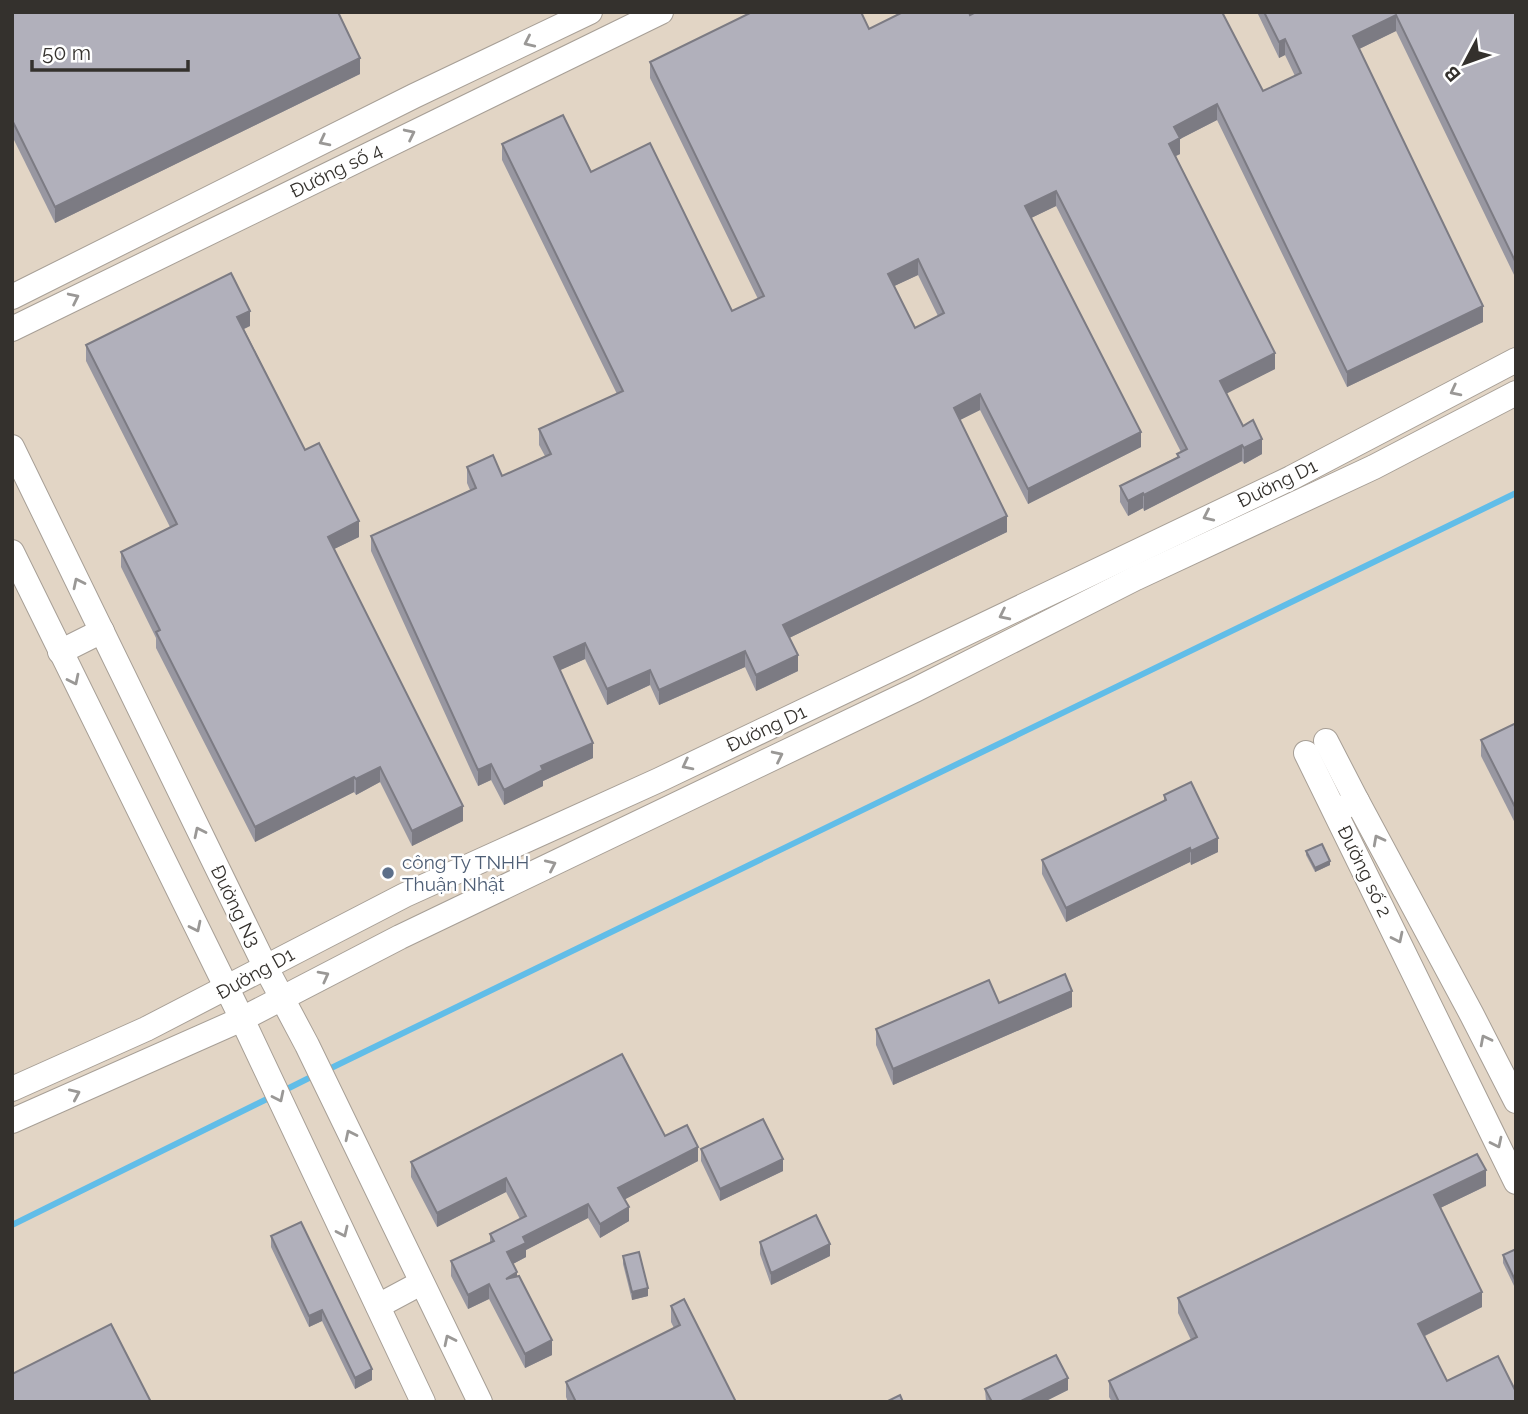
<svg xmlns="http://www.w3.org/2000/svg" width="1528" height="1414" viewBox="0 0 1528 1414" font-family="Raleway,sans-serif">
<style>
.built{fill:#e2d5c5}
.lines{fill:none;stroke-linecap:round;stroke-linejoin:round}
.stream{stroke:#61bde8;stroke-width:6}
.minor-casing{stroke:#a79f96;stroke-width:26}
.minor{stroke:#fff;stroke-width:24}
.wall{fill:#9897a1;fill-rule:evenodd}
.shaded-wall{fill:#7c7b83}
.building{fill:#b1b0bb;stroke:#7c7b83;stroke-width:2;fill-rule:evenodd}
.oneway{stroke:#9a9896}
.service-dot{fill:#5c6f8a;stroke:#fff;stroke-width:2.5}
.labels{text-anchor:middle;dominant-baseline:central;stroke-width:5;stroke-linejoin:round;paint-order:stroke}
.street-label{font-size:19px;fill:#34312d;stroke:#fff}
.service-label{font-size:19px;fill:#4e5e75;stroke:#fff;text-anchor:start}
</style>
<rect width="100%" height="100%" fill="#e9e1d7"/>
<rect class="built" x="12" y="12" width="1504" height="1390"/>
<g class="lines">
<g class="stream">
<path d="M 325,1071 C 721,876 1120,689 1516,493"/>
<path d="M 281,1092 L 315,1075"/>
<path d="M 12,1225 L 271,1097"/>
</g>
<defs>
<g id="minor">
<path d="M 12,297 L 414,96 L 590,12"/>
<path d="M 12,329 L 661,12"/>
<path d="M 12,447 L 265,966 L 307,1045 L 480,1402"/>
<path d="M 12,552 L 242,1019 L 423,1402"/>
<path d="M 60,652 L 102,631"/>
<path d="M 1326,741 L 1357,801"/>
<path d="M 1306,753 L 1516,1182"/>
<path d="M 1336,811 L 1357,801 L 1472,1015 L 1516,1101"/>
<path d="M 12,1089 L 146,1029 L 405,895 L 659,780 L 1291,478 L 1516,360"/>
<path d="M 12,1121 L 242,1019 L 400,937 L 915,690 L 1136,578 L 1374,467 L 1516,393"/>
<path d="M 378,1306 L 421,1283"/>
</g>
</defs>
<use href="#minor" class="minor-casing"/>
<use href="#minor" class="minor"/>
</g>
<g class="wall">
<path d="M 12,12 L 360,74 L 55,223 L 12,136 Z"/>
<path d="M 1257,12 L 1516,12 L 1516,279 L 1396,31 L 1359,49 L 1483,322 L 1347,387 L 1217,120 L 1180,139 L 1180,154 L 1176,156 L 1275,369 L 1226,393 L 1243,426 L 1262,454 L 1244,464 L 1242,461 L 1144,511 L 1143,508 L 1128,516 L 1120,502 L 1120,486 L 1177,457 L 1177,454 L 1181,452 L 1056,206 L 1031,218 L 1141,447 L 1028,504 L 980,410 L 960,420 L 1007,532 L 789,638 L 798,671 L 756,691 L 745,667 L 659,705 L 650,685 L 607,705 L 585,659 L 560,670 L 593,758 L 543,781 L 543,786 L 504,805 L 491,780 L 478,786 L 371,551 L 371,536 L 470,490 L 467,483 L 467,467 L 502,476 L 545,456 L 539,445 L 539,429 L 617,394 L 502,160 L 502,144 L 591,172 L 732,311 L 758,299 L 650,78 L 650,62 L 869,29 L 970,15 L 1263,91 L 1295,76 L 1285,55 L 1279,58 ZM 918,275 L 938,316 L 915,328 L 894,286 Z"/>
<path d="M 250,326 L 244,329 L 305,450 L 359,537 L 334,549 L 463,821 L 412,846 L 380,782 L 356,795 L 354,792 L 255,842 L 156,648 L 156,638 L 121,567 L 121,552 L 170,527 L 86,361 L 86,345 Z"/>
<path d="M 1516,723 L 1516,825 L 1481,756 L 1481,740 Z"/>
<path d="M 1164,795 L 1218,852 L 1191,865 L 1190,862 L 1066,922 L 1042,874 L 1042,860 L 1164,801 Z"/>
<path d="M 1306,851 L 1330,865 L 1315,872 L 1306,855 Z"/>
<path d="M 999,1003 L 1072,1007 L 893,1085 L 876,1045 L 876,1029 Z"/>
<path d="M 665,1136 L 698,1161 L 625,1199 L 629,1221 L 600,1238 L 588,1218 L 526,1250 L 526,1257 L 513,1264 L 517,1277 L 552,1355 L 525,1368 L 489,1299 L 468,1309 L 451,1276 L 451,1261 L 490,1243 L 490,1234 L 520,1219 L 506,1192 L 437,1227 L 411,1177 L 411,1162 Z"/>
<path d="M 701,1149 L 783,1171 L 720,1201 L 701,1161 Z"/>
<path d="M 1486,1186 L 1440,1208 L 1482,1307 L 1425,1336 L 1447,1381 L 1516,1402 L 1112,1402 L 1109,1397 L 1109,1381 L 1191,1340 L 1178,1313 L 1178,1298 Z"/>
<path d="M 271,1236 L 372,1380 L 355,1389 L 322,1321 L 309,1327 L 271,1247 Z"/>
<path d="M 760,1242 L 830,1256 L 771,1285 L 760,1254 Z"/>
<path d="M 1516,1249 L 1516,1290 L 1503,1263 L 1503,1255 Z"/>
<path d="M 623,1256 L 648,1296 L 632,1300 L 623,1264 Z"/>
<path d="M 671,1306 L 736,1402 L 568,1402 L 566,1397 L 566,1382 L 674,1328 L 671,1322 Z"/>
<path d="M 985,1389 L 1068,1390 L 1044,1402 L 986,1402 Z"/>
</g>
<g class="shaded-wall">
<path d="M 1396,15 L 1396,31 L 1353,52 L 1353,36 Z"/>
<path d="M 1285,39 L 1285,55 L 1279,58 L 1279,42 Z"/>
<path d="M 360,58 L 360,74 L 55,223 L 55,207 Z"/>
<path d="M 1217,104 L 1217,120 L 1180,139 L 1180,154 L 1169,159 L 1169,144 L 1174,127 Z"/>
<path d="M 1056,191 L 1056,206 L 1025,221 L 1025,206 Z"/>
<path d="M 918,259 L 918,275 L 888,289 L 888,274 Z"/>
<path d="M 1483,306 L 1483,322 L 1347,387 L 1347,372 Z"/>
<path d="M 250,311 L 250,326 L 237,332 L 237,317 Z"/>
<path d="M 1275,353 L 1275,369 L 1220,397 L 1220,381 Z"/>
<path d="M 980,394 L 980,410 L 954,423 L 954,408 Z"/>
<path d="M 1141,432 L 1141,447 L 1028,504 L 1028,489 Z"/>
<path d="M 1262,439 L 1262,454 L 1244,464 L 1244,448 Z"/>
<path d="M 1242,445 L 1242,461 L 1144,511 L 1144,495 Z"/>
<path d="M 1143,493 L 1143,508 L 1128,516 L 1128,501 Z"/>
<path d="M 1007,516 L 1007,532 L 783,641 L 783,625 Z"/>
<path d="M 359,521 L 359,537 L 328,552 L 328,537 Z"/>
<path d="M 585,643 L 585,659 L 554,673 L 554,657 Z"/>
<path d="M 745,651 L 745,667 L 659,705 L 659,690 Z"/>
<path d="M 798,655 L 798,671 L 756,691 L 756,675 Z"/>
<path d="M 650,670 L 650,685 L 607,705 L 607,689 Z"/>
<path d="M 593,743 L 593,758 L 543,781 L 543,786 L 504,805 L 504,790 L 541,766 Z"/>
<path d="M 491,764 L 491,780 L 478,786 L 478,770 Z"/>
<path d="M 380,767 L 380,782 L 356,795 L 356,779 Z"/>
<path d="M 354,777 L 354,792 L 255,842 L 255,827 Z"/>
<path d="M 463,806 L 463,821 L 412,846 L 412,831 Z"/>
<path d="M 1218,838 L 1218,852 L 1191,865 L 1191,851 Z"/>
<path d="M 1190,848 L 1190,862 L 1066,922 L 1066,908 Z"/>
<path d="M 1330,861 L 1330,865 L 1315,872 L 1315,868 Z"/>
<path d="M 1072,991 L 1072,1007 L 893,1085 L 893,1069 Z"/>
<path d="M 698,1147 L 698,1161 L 618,1203 L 618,1188 Z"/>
<path d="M 783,1159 L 783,1171 L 720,1201 L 720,1189 Z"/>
<path d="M 1486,1170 L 1486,1186 L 1434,1211 L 1434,1195 Z"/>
<path d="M 506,1178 L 506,1192 L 437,1227 L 437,1213 Z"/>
<path d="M 588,1204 L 588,1218 L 526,1250 L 526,1257 L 507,1267 L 507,1252 L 523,1237 Z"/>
<path d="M 629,1207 L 629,1221 L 600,1238 L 600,1224 Z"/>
<path d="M 830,1244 L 830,1256 L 771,1285 L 771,1273 Z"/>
<path d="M 517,1272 L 517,1286 L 506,1279 Z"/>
<path d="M 489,1284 L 489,1299 L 468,1309 L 468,1295 Z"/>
<path d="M 648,1288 L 648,1296 L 632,1300 L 632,1292 Z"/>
<path d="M 1482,1292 L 1482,1307 L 1418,1339 L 1418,1324 Z"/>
<path d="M 322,1310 L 322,1321 L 309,1327 L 309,1316 Z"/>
<path d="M 552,1340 L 552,1355 L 525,1368 L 525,1354 Z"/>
<path d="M 372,1369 L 372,1380 L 355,1389 L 355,1378 Z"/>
<path d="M 1068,1378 L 1068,1390 L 1044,1402 L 1019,1402 Z"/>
</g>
<g class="building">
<path d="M 12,12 L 338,12 L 360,58 L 55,207 L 12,120 Z"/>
<path d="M 752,12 L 861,12 L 869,29 L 903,12 L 969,12 L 970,15 L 976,12 L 1222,12 L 1263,91 L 1301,73 L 1285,39 L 1279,42 L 1264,12 L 1516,12 L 1516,263 L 1396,15 L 1353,36 L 1483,306 L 1347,372 L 1217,104 L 1174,127 L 1180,138 L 1169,144 L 1275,353 L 1220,381 L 1243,426 L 1253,420 L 1262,439 L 1244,448 L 1242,445 L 1144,495 L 1143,493 L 1128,501 L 1120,486 L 1179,457 L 1177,454 L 1187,449 L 1056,191 L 1025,206 L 1141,432 L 1028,489 L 980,394 L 954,408 L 1007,516 L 783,625 L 798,655 L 756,675 L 745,651 L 659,690 L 650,670 L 607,689 L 585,643 L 554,657 L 593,743 L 541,766 L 543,770 L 504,790 L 491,764 L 478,770 L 371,536 L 476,488 L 467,467 L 493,455 L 502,476 L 551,454 L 539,429 L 623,391 L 502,144 L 563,115 L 591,172 L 650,143 L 732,311 L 764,296 L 650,62 ZM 918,259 L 944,313 L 915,328 L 888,274 Z"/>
<path d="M 231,273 L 250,311 L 237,317 L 305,450 L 319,443 L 359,521 L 328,537 L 463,806 L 412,831 L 380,767 L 356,779 L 354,777 L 255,827 L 156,632 L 160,630 L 121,552 L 177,524 L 86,345 Z"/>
<path d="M 1516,723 L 1516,809 L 1481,740 Z"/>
<path d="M 1191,782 L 1218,838 L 1191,851 L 1190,848 L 1066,908 L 1042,860 L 1166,800 L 1164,795 Z"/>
<path d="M 1322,844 L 1330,861 L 1315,868 L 1306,851 Z"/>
<path d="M 1065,974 L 1072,991 L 893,1069 L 876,1029 L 989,980 L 999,1003 Z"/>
<path d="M 622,1054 L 665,1136 L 687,1125 L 698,1147 L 618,1188 L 629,1207 L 600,1224 L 588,1204 L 523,1237 L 526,1243 L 507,1252 L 517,1272 L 506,1279 L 519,1276 L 552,1340 L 525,1354 L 489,1284 L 468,1295 L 451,1261 L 494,1241 L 490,1234 L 526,1216 L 506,1178 L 437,1213 L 411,1162 Z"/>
<path d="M 763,1119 L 783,1159 L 720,1189 L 701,1149 Z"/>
<path d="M 1477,1154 L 1486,1170 L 1434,1195 L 1482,1292 L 1418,1324 L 1447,1381 L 1498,1356 L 1516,1392 L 1516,1402 L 1119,1402 L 1109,1381 L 1197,1337 L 1178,1298 Z"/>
<path d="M 816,1215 L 830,1244 L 771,1273 L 760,1242 Z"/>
<path d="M 301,1222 L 372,1369 L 355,1378 L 322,1310 L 309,1316 L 271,1236 Z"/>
<path d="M 1516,1249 L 1516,1282 L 1503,1255 Z"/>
<path d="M 639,1252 L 648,1288 L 632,1292 L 623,1256 Z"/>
<path d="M 684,1299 L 736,1402 L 576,1402 L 566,1382 L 680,1325 L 671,1306 Z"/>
<path d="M 111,1324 L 151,1402 L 12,1402 L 12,1374 Z"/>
<path d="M 1056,1355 L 1068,1378 L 1019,1402 L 992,1402 L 985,1389 Z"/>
<path d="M 900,1395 L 903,1402 L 886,1402 Z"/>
</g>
<defs><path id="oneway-chevron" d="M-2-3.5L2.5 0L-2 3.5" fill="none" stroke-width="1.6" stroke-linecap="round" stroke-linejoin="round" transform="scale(1.75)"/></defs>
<g class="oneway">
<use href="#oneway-chevron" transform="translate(529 42) rotate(155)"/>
<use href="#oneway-chevron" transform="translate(410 134) rotate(-26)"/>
<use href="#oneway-chevron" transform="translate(324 141) rotate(153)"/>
<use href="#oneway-chevron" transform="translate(74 298) rotate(-26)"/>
<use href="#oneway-chevron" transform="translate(1455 391) rotate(153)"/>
<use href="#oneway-chevron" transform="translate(1208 516) rotate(155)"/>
<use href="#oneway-chevron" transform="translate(78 583) rotate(-116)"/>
<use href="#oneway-chevron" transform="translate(1004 615) rotate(154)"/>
<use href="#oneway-chevron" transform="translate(74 680) rotate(64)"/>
<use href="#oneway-chevron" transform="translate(778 756) rotate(-26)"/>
<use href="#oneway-chevron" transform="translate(687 765) rotate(153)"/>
<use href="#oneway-chevron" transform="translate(199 832) rotate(-116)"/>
<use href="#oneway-chevron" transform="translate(1378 840) rotate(-118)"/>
<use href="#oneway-chevron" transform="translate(551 865) rotate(-25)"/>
<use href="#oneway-chevron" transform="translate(196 927) rotate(64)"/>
<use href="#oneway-chevron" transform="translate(1398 938) rotate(64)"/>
<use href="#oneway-chevron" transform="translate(324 976) rotate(-28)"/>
<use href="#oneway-chevron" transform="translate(1485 1040) rotate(-117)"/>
<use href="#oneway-chevron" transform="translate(75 1094) rotate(-24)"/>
<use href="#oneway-chevron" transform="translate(279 1097) rotate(64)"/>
<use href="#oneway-chevron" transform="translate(350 1135) rotate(-116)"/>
<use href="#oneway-chevron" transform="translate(1497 1143) rotate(64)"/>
<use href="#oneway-chevron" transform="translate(343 1232) rotate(65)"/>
<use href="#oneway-chevron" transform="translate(449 1340) rotate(-116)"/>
</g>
<circle class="service-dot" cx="388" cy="873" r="7"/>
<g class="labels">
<g class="street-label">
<text transform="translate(336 170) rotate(-26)">Đường số 4</text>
<text transform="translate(1277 483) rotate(-26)">Đường D1</text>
<text transform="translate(766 728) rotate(-25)">Đường D1</text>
<text transform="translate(1365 871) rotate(64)">Đường số 2</text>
<text transform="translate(236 906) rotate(64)">Đường N3</text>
<text transform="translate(255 973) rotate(-29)">Đường D1</text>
</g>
<g class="service-label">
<text x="402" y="862">công Ty TNHH<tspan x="402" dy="22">Thuận Nhật</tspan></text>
</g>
</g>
<rect width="1528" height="1414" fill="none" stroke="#34312d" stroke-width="28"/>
<g transform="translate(1465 63) rotate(229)" stroke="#ffffff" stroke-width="5" paint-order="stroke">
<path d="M0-5L12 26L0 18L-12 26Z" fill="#34312d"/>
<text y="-10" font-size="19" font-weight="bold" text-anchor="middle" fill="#34312d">B</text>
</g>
<path d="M32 60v10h156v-10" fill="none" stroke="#34312d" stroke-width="3.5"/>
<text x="42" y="60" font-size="21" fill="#34312d" stroke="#ffffff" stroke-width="5" paint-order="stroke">50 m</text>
</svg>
